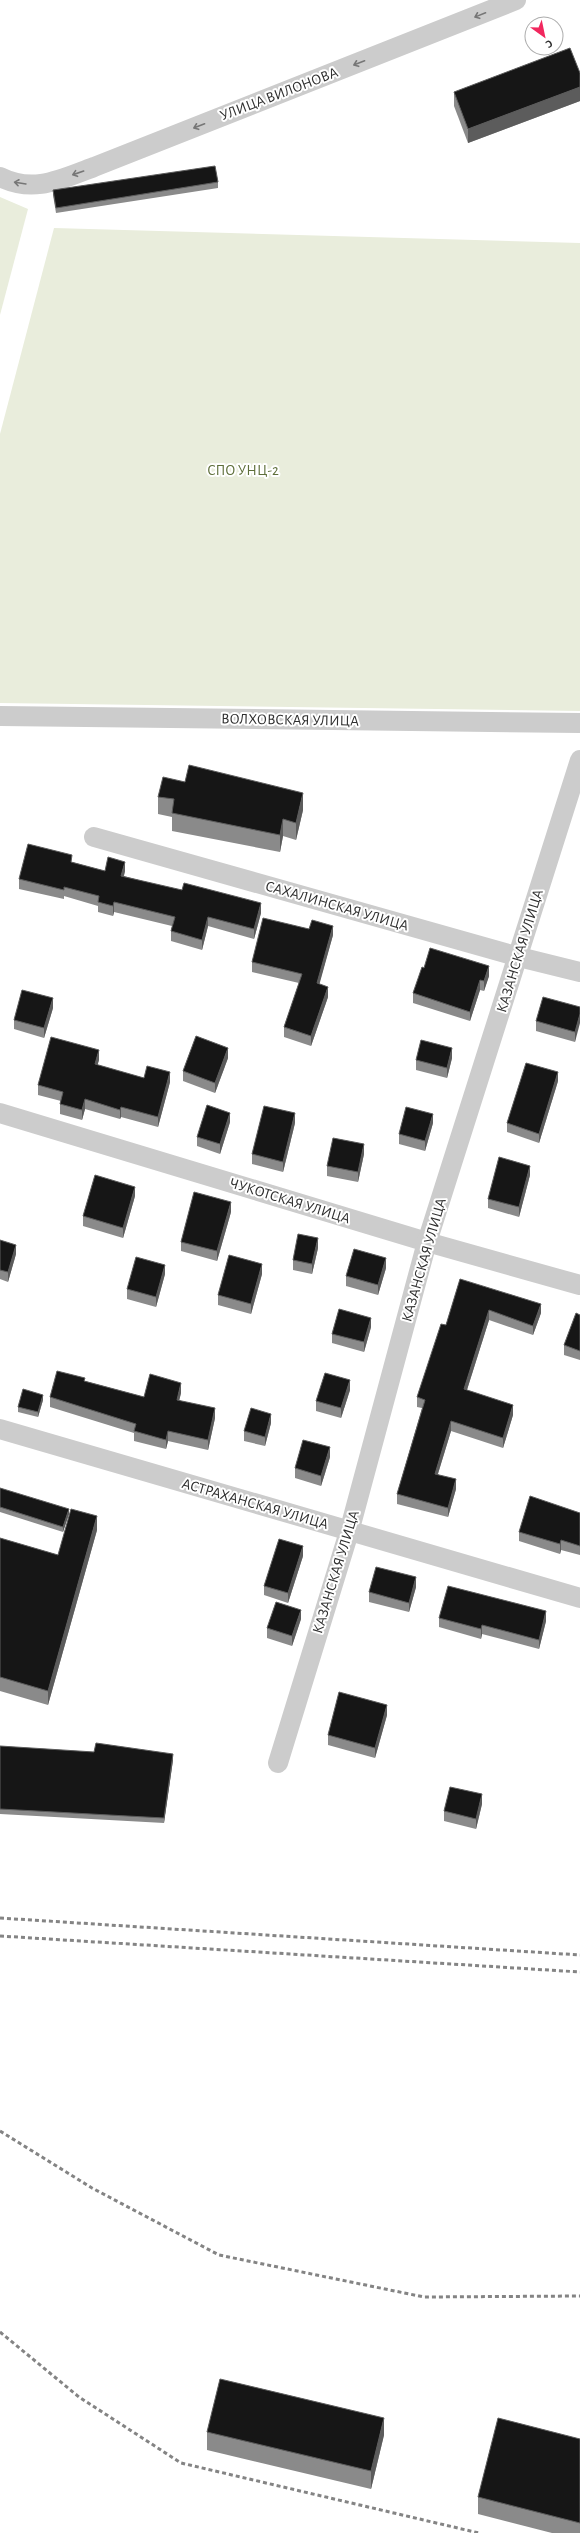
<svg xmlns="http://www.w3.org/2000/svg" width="580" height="2533" viewBox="0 0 580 2533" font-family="'Alegreya Sans',sans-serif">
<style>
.green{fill:#e9eddc}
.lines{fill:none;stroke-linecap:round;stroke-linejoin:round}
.minor{stroke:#ccc;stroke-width:20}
.rail{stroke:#848484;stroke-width:3;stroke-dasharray:4 3;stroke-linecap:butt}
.wall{fill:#8a8a8a}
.shaded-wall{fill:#5c5c5c}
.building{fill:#161616;stroke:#5c5c5c}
.oneway{stroke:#767676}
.labels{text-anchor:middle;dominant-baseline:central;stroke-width:4;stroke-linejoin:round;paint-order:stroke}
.street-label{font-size:15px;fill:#2f2f2f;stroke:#fff}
.park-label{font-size:15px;fill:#5d6e39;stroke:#fff}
</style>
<rect width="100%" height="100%" fill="#fff"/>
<g class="green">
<path d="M 0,197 L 28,209 L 0,315 Z"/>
<path d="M 54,228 L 580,243 L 580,711 L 0,703 L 0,434 Z"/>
</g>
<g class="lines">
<g class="minor">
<path d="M 0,177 C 34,194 61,179 94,167 L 516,0"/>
<path d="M 0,716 L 580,723"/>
<path d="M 94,837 L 519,957 L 580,972"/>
<path d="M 0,1113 L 427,1242 L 580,1285"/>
<path d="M 0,1429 L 580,1598"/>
<path d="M 278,1763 L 349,1532 L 427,1242 L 580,760"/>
</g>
<g class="rail">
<path d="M 0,1918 L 580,1955"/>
<path d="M 0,1936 L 580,1972"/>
<path d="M 0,2131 L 92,2188 L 219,2255 L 424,2297 L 580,2296"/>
<path d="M 0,2332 L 79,2397 L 181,2463 L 479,2533"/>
</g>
</g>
<g class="wall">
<path d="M 580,73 L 580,101 L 468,143 L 454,106 L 454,92 Z"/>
<path d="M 218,182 L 218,188 L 56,213 L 53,195 L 53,190 Z"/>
<path d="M 158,797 L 303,810 L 296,840 L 283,836 L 280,852 L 172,831 L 172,817 L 158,814 Z"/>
<path d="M 72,862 L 105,871 L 125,871 L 124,876 L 261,913 L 254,939 L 208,926 L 202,950 L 171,941 L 171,931 L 172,926 L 114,912 L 113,916 L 98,912 L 98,906 L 64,896 L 64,899 L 19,889 L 19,879 Z"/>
<path d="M 333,935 L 319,984 L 328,997 L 311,1046 L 284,1037 L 284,1027 L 299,983 L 252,972 L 252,962 Z"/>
<path d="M 424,968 L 489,976 L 484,991 L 480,990 L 470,1021 L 413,1003 L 413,993 Z"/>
<path d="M 580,1007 L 575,1042 L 536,1031 L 536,1021 Z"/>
<path d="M 53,1008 L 44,1038 L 14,1029 L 14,1020 Z"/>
<path d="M 228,1058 L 215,1093 L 183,1081 L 183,1071 Z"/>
<path d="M 452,1058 L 447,1078 L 416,1070 L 416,1060 Z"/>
<path d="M 99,1060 L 97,1065 L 144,1078 L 170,1082 L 158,1127 L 121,1117 L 120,1119 L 85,1109 L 82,1120 L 60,1114 L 60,1104 L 61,1101 L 38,1095 L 38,1085 Z"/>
<path d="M 558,1081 L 539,1143 L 507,1132 L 507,1123 Z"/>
<path d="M 230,1122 L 220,1154 L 197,1146 L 197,1137 Z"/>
<path d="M 295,1123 L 283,1172 L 252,1164 L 252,1154 Z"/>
<path d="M 433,1123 L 425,1151 L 399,1144 L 399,1134 Z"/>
<path d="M 364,1154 L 358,1182 L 327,1176 L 327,1166 Z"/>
<path d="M 530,1175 L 519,1217 L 488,1208 L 488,1199 Z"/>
<path d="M 135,1196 L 123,1238 L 83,1226 L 83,1216 Z"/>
<path d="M 231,1212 L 217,1261 L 181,1251 L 181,1242 Z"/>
<path d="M 0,1240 L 16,1254 L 8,1282 L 0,1279 Z"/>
<path d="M 318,1248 L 312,1274 L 293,1270 L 293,1260 Z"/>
<path d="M 386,1268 L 378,1295 L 346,1286 L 346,1276 Z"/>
<path d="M 165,1274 L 156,1307 L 127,1299 L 127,1289 Z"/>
<path d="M 262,1274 L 251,1314 L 218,1305 L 218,1295 Z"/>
<path d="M 460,1279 L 541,1313 L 533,1335 L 489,1320 L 467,1390 L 513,1415 L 503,1448 L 451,1431 L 438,1474 L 456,1489 L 448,1517 L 397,1504 L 397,1494 L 422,1408 L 417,1407 L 417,1397 L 446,1325 Z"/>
<path d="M 580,1315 L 580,1360 L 564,1355 L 564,1345 Z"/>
<path d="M 371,1327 L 364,1352 L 332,1343 L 332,1334 Z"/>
<path d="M 85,1381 L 144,1397 L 181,1393 L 179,1400 L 215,1418 L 208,1450 L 168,1441 L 166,1449 L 134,1441 L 134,1433 L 50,1407 L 50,1397 Z"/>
<path d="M 350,1390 L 341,1418 L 316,1411 L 316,1401 Z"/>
<path d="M 43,1400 L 38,1417 L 18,1412 L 18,1407 Z"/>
<path d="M 271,1423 L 265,1446 L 244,1441 L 244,1431 Z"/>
<path d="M 330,1457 L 321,1486 L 295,1478 L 295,1468 Z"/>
<path d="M 0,1488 L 69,1514 L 63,1532 L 0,1512 Z"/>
<path d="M 580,1513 L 580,1555 L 561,1550 L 560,1554 L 519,1541 L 519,1532 Z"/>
<path d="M 97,1530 L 48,1705 L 0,1691 L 0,1538 L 58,1555 Z"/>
<path d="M 303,1556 L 288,1603 L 264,1595 L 264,1586 Z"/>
<path d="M 416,1587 L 409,1612 L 369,1602 L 369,1592 Z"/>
<path d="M 439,1618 L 546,1621 L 539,1649 L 482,1634 L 481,1639 L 439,1627 Z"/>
<path d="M 301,1619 L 292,1646 L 267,1638 L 267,1628 Z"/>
<path d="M 387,1715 L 375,1758 L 328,1745 L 328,1735 Z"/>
<path d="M 0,1746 L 173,1760 L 164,1823 L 0,1814 Z"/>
<path d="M 482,1804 L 476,1829 L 444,1821 L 444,1811 Z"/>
<path d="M 207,2432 L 384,2435 L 371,2489 L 207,2450 Z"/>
<path d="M 580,2439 L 580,2533 L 552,2533 L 478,2514 L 478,2497 Z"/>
</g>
<g class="shaded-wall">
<path d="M 580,87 L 580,101 L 468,143 L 468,129 Z"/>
<path d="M 303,793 L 303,810 L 296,840 L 296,823 Z"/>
<path d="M 283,819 L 283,836 L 280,852 L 280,835 Z"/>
<path d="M 125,862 L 125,871 L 121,886 L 121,876 Z"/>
<path d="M 114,902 L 114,912 L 113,916 L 113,906 Z"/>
<path d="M 261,903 L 261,913 L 254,939 L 254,929 Z"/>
<path d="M 208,917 L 208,926 L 202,950 L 202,940 Z"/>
<path d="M 333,926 L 333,935 L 317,993 L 317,983 Z"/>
<path d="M 489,966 L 489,976 L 484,991 L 484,981 Z"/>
<path d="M 480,980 L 480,990 L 470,1021 L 470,1012 Z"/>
<path d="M 328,987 L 328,997 L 311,1046 L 311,1036 Z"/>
<path d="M 53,998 L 53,1008 L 44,1038 L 44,1028 Z"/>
<path d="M 580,1014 L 580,1023 L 575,1042 L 575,1032 Z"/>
<path d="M 228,1048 L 228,1058 L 215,1093 L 215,1083 Z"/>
<path d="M 452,1048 L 452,1058 L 447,1078 L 447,1068 Z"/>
<path d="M 99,1050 L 99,1060 L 95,1074 L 95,1064 Z"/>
<path d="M 170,1072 L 170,1082 L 158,1127 L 158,1117 Z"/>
<path d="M 558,1072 L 558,1081 L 539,1143 L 539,1134 Z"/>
<path d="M 85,1099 L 85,1109 L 82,1120 L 82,1110 Z"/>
<path d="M 121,1107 L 121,1117 L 120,1119 L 120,1110 Z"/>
<path d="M 230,1113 L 230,1122 L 220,1154 L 220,1144 Z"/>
<path d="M 295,1113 L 295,1123 L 283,1172 L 283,1162 Z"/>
<path d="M 433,1114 L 433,1123 L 425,1151 L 425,1141 Z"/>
<path d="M 364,1144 L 364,1154 L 358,1182 L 358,1172 Z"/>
<path d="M 530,1166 L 530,1175 L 519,1217 L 519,1207 Z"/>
<path d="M 135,1187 L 135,1196 L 123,1238 L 123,1228 Z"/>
<path d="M 231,1202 L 231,1212 L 217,1261 L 217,1251 Z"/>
<path d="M 318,1238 L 318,1248 L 312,1274 L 312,1264 Z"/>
<path d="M 16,1245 L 16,1254 L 8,1282 L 8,1272 Z"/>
<path d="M 386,1258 L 386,1268 L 378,1295 L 378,1285 Z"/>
<path d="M 262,1264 L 262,1274 L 251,1314 L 251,1304 Z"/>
<path d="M 165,1265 L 165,1274 L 156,1307 L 156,1297 Z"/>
<path d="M 541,1304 L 541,1313 L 533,1335 L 533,1326 Z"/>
<path d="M 489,1310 L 489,1320 L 464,1399 L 464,1389 Z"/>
<path d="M 371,1318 L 371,1327 L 364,1352 L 364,1342 Z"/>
<path d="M 350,1380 L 350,1390 L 341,1418 L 341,1408 Z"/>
<path d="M 181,1383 L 181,1393 L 177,1410 L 177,1400 Z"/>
<path d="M 43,1395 L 43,1400 L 38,1417 L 38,1412 Z"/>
<path d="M 513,1405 L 513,1415 L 503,1448 L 503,1438 Z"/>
<path d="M 215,1408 L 215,1418 L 208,1450 L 208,1440 Z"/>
<path d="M 271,1414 L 271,1423 L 265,1446 L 265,1437 Z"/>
<path d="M 451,1421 L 451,1431 L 435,1483 L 435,1474 Z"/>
<path d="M 168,1431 L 168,1441 L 166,1449 L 166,1440 Z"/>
<path d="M 330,1447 L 330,1457 L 321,1486 L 321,1476 Z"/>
<path d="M 456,1479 L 456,1489 L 448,1517 L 448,1508 Z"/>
<path d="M 69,1509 L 69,1514 L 63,1532 L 63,1527 Z"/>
<path d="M 97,1516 L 97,1530 L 48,1705 L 48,1691 Z"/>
<path d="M 561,1540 L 561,1550 L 560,1554 L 560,1544 Z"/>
<path d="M 303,1546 L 303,1556 L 288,1603 L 288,1593 Z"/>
<path d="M 416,1577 L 416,1587 L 409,1612 L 409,1603 Z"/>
<path d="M 301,1610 L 301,1619 L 292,1646 L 292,1636 Z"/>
<path d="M 546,1611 L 546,1621 L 539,1649 L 539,1640 Z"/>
<path d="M 482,1625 L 482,1634 L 481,1639 L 481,1629 Z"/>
<path d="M 387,1705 L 387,1715 L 375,1758 L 375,1748 Z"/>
<path d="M 173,1754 L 173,1760 L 164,1823 L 164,1818 Z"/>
<path d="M 482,1794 L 482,1804 L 476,1829 L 476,1819 Z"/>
<path d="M 384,2418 L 384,2435 L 371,2489 L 371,2471 Z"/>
</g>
<g class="building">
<path d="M 570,48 L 580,73 L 580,87 L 468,129 L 454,92 Z"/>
<path d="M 215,166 L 218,182 L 56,208 L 53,190 Z"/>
<path d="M 189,765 L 303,793 L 296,823 L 283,819 L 280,835 L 172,813 L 174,799 L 158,797 L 163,777 L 185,782 Z"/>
<path d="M 28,844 L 72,855 L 71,862 L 105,871 L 108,857 L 125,862 L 121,876 L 182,890 L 184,883 L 261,903 L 254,929 L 208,917 L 202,940 L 171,931 L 175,917 L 114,902 L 113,906 L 98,902 L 99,896 L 64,887 L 64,890 L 19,879 Z"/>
<path d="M 263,918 L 309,929 L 312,920 L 333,926 L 317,983 L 328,987 L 311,1036 L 284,1027 L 302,974 L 252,962 Z"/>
<path d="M 430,948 L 489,966 L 484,981 L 480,980 L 470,1012 L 413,993 L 422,967 L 424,968 Z"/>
<path d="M 22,990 L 53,998 L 44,1028 L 14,1020 Z"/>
<path d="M 543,997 L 580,1007 L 580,1014 L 575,1032 L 536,1021 Z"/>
<path d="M 196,1036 L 228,1048 L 215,1083 L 183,1071 Z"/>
<path d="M 51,1037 L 99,1050 L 95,1064 L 144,1078 L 147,1066 L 170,1072 L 158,1117 L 121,1107 L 120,1110 L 85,1099 L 82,1110 L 60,1104 L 63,1092 L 38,1085 Z"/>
<path d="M 421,1040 L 452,1048 L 447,1068 L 416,1060 Z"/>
<path d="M 526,1063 L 558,1072 L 539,1134 L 507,1123 Z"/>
<path d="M 207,1105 L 230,1113 L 220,1144 L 197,1137 Z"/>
<path d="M 264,1106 L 295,1113 L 283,1162 L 252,1154 Z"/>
<path d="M 406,1107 L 433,1114 L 425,1141 L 399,1134 Z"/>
<path d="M 333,1138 L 364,1144 L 358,1172 L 327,1166 Z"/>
<path d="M 499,1157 L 530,1166 L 519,1207 L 488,1199 Z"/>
<path d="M 95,1175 L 135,1187 L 123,1228 L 83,1216 Z"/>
<path d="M 194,1192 L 231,1202 L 217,1251 L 181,1242 Z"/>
<path d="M 298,1234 L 318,1238 L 312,1264 L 293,1260 Z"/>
<path d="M 0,1240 L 16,1245 L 8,1272 L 0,1270 Z"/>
<path d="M 354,1249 L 386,1258 L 378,1285 L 346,1276 Z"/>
<path d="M 229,1255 L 262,1264 L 251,1304 L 218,1295 Z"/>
<path d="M 136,1257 L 165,1265 L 156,1297 L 127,1289 Z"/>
<path d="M 460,1279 L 541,1304 L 533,1326 L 489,1310 L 464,1389 L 513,1405 L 503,1438 L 451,1421 L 435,1474 L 456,1479 L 448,1508 L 397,1494 L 425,1400 L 417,1397 L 441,1324 L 446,1325 Z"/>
<path d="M 339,1309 L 371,1318 L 364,1342 L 332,1334 Z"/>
<path d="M 576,1313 L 580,1315 L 580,1351 L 564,1345 Z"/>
<path d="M 57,1371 L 85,1378 L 84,1381 L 144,1397 L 150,1374 L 181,1383 L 177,1400 L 215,1408 L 208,1440 L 168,1431 L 166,1440 L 134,1431 L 136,1424 L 50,1397 Z"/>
<path d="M 325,1373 L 350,1380 L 341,1408 L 316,1401 Z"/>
<path d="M 23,1389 L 43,1395 L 38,1412 L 18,1407 Z"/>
<path d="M 251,1408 L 271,1414 L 265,1437 L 244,1431 Z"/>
<path d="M 303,1440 L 330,1447 L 321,1476 L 295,1468 Z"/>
<path d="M 0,1488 L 69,1509 L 63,1527 L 0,1507 Z"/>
<path d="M 530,1496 L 580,1513 L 580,1546 L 561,1540 L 560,1544 L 519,1532 Z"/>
<path d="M 71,1509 L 97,1516 L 48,1691 L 0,1677 L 0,1538 L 58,1555 Z"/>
<path d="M 279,1539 L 303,1546 L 288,1593 L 264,1586 Z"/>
<path d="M 376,1567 L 416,1577 L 409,1603 L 369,1592 Z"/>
<path d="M 448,1586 L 546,1611 L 539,1640 L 482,1625 L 481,1629 L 439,1618 Z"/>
<path d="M 276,1602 L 301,1610 L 292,1636 L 267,1628 Z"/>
<path d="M 339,1692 L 387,1705 L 375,1748 L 328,1735 Z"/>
<path d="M 96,1743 L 173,1754 L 164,1818 L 0,1809 L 0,1746 L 94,1752 Z"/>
<path d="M 450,1787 L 482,1794 L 476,1819 L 444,1811 Z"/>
<path d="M 220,2379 L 384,2418 L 371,2471 L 207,2432 Z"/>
<path d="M 498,2418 L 580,2439 L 580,2523 L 478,2497 Z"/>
</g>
<defs><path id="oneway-shaft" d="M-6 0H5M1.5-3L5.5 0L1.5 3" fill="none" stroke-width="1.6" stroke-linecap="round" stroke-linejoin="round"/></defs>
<g class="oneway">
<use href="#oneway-shaft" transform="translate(480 15) rotate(158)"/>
<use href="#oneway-shaft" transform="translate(359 63) rotate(159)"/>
<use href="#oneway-shaft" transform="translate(199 126) rotate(159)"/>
<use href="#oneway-shaft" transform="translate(78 173) rotate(161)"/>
<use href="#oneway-shaft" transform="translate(20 183) rotate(-171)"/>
</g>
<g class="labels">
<g class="street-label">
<text transform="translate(279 94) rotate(-21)">УЛИЦА ВИЛОНОВА</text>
<text transform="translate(290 720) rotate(1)">ВОЛХОВСКАЯ УЛИЦА</text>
<text transform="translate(337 906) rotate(16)">САХАЛИНСКАЯ УЛИЦА</text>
<text transform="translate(520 951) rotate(-73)">КАЗАНСКАЯ УЛИЦА</text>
<text transform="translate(290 1201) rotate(17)">ЧУКОТСКАЯ УЛИЦА</text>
<text transform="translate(424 1260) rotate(-74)">КАЗАНСКАЯ УЛИЦА</text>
<text transform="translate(255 1504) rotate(16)">АСТРАХАНСКАЯ УЛИЦА</text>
<text transform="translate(336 1572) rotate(-73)">КАЗАНСКАЯ УЛИЦА</text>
</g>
<g class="park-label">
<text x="243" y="470">СПО УНЦ-2</text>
</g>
</g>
<g transform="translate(544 36) rotate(147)"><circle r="19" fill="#ffffff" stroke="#acacac"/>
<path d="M0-3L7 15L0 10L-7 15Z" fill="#f1275e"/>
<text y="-6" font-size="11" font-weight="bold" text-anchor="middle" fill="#2f2f2f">С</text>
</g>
</svg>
